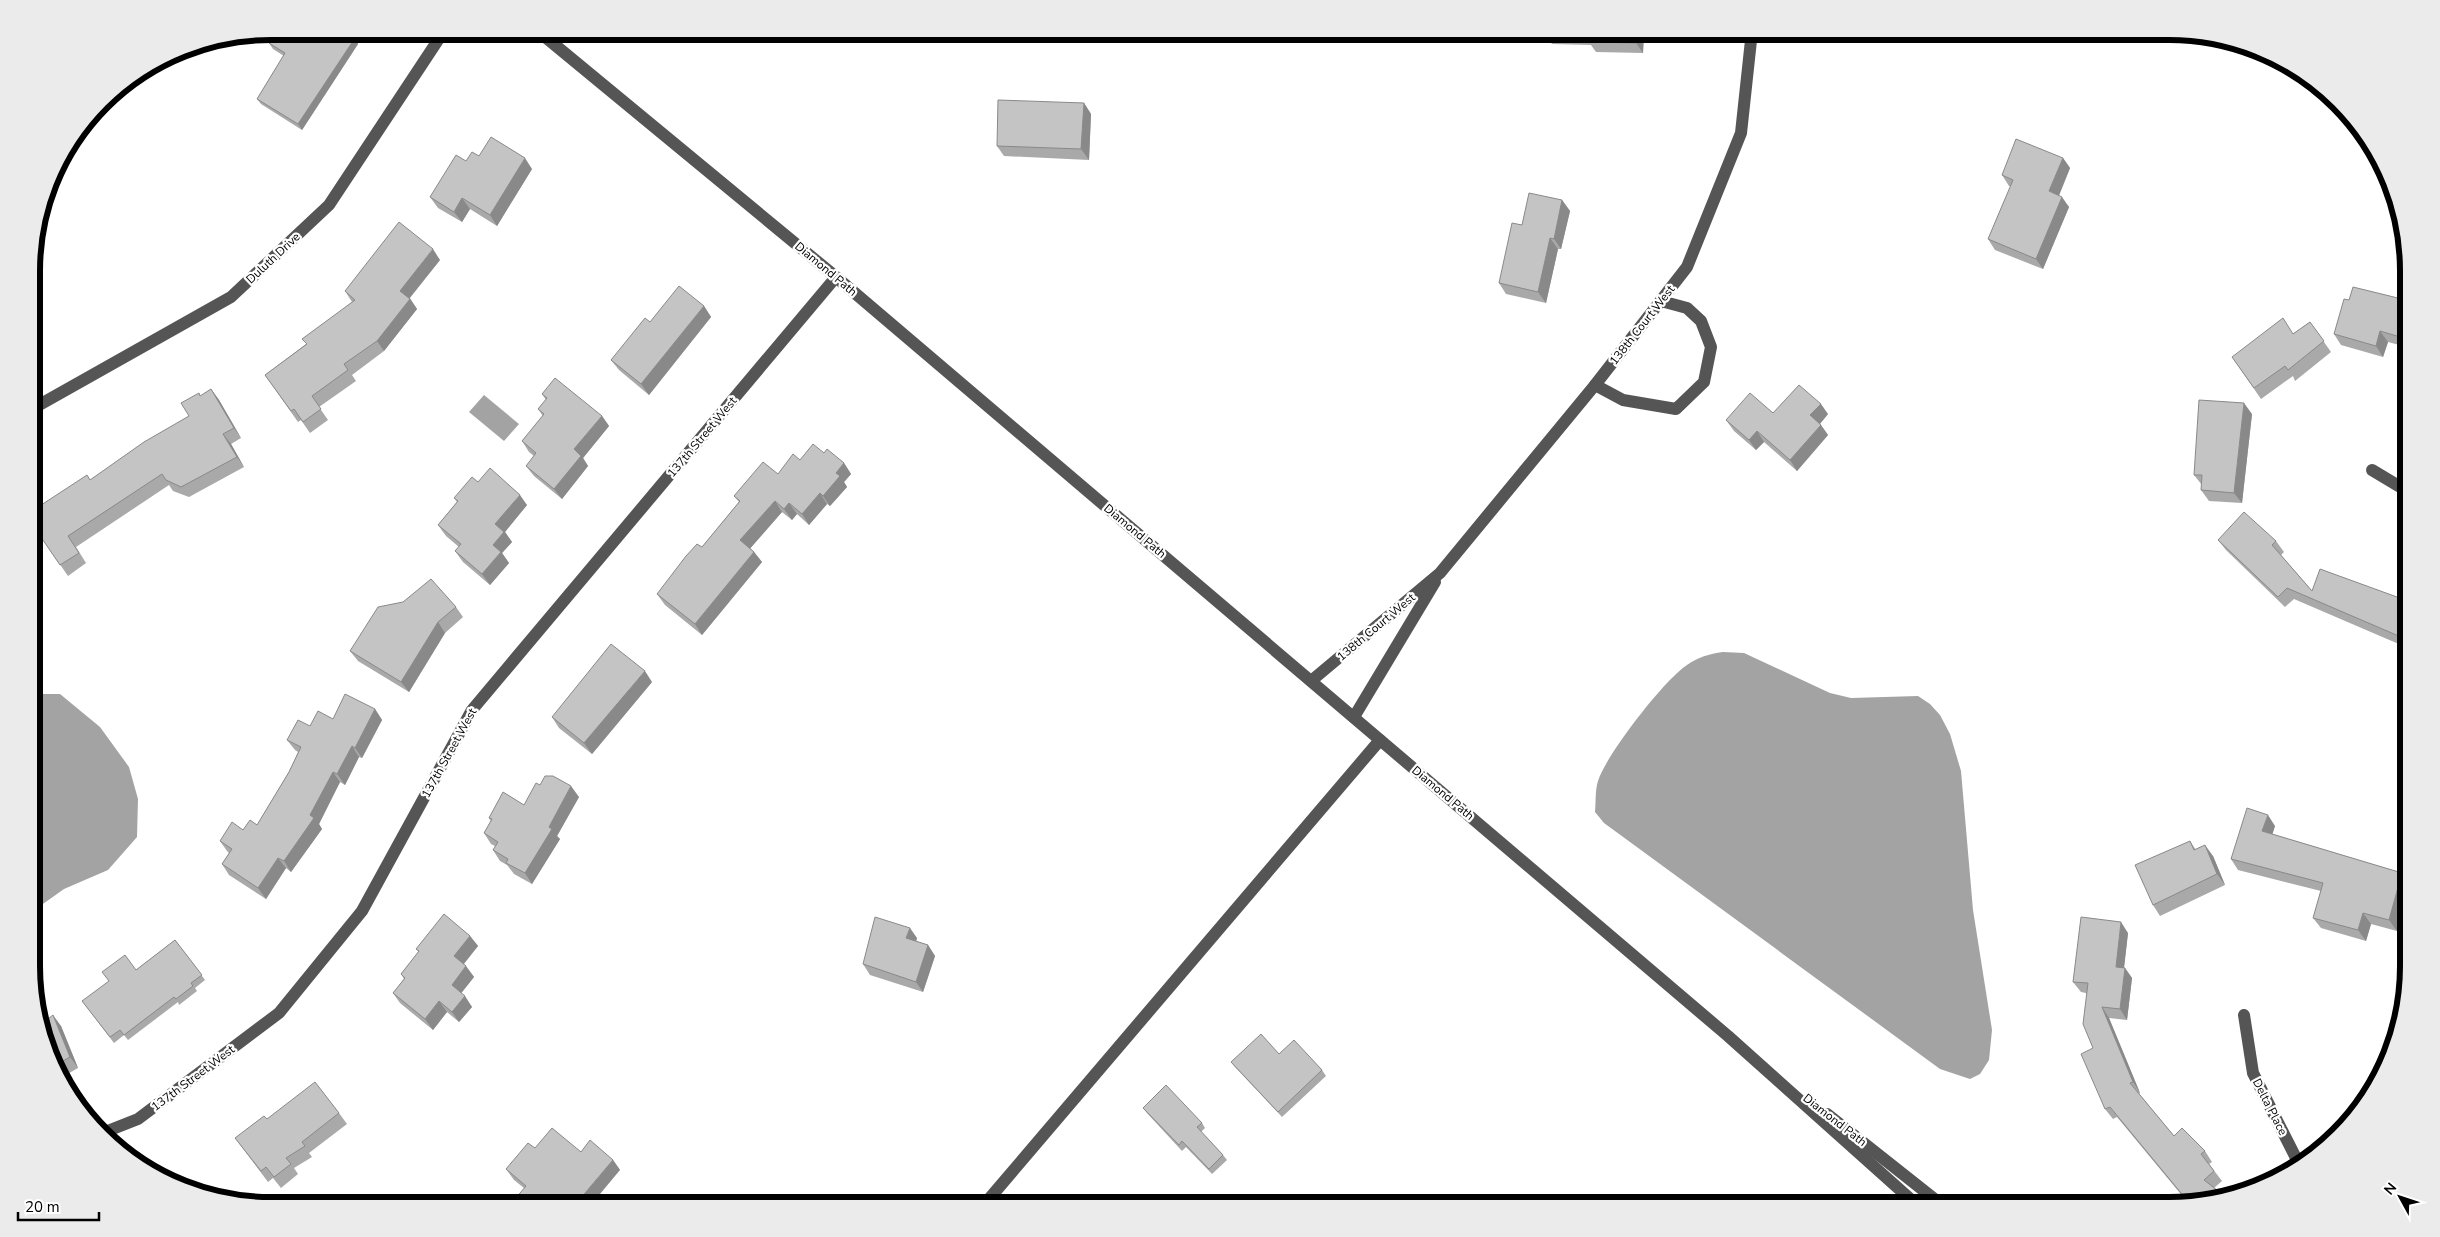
<svg xmlns="http://www.w3.org/2000/svg" width="2440" height="1237" viewBox="0 0 2440 1237" font-family="'Nunito Sans',sans-serif">
<style>
.water{fill:#a3a3a3}
.lines{fill:none;stroke-linecap:round;stroke-linejoin:round}
.minor{stroke:#555;stroke-width:12}
.wall{fill:#a9a9a9}
.shaded-wall{fill:#898989}
.building{fill:#c4c4c4;stroke:#898989}
.labels{text-anchor:middle;dominant-baseline:central;stroke-width:4.5;stroke-linejoin:round;paint-order:stroke}
.street-label{font-size:12px;fill:#000;stroke:#fff}
.rim{fill:none;stroke:#000;stroke-width:6}
</style>
<rect width="100%" height="100%" fill="#fff"/>
<g class="water">
<path d="M 484,395 L 519,424 L 504,441 L 469,412 Z"/>
<path d="M 1723,652 L 1744,653 L 1830,693 L 1851,698 L 1918,696 L 1930,704 L 1940,715 L 1950,734 L 1961,771 L 1973,910 L 1992,1030 L 1989,1060 L 1980,1074 L 1970,1079 L 1940,1069 L 1604,823 L 1595,812 C 1596,802 1595,790 1598,781 C 1606,755 1664,680 1687,665 C 1698,657 1709,654 1723,652 Z"/>
<path d="M 33,694 L 60,694 L 100,727 L 129,767 L 138,799 L 137,837 L 108,870 L 64,889 L 33,911 Z"/>
</g>
<g class="lines">
<g class="minor">
<path d="M 538,31 L 836,277 L 1728,1036 L 1917,1205"/>
<path d="M 1595,385 L 1623,400 L 1676,409 L 1704,382 L 1711,347 L 1701,321 L 1687,308 L 1661,301"/>
<path d="M 32,409 L 231,297 L 329,205 L 444,31"/>
<path d="M 2372,470 L 2407,491"/>
<path d="M 1311,681 L 1440,573 L 1595,385 L 1687,267 L 1741,133 L 1752,31"/>
<path d="M 1354,717 L 1435,582"/>
<path d="M 2244,1015 L 2253,1073 L 2297,1160 L 2303,1165"/>
<path d="M 1827,1114 L 1942,1205"/>
<path d="M 105,1132 L 138,1119 L 279,1013 L 362,911 L 472,710 L 836,277"/>
<path d="M 983,1206 L 1380,740"/>
</g>
</g>
<g class="wall">
<path d="M 1644,31 L 1643,53 L 1596,52 L 1591,45 L 1552,44 L 1544,33 Z"/>
<path d="M 296,35 L 355,38 L 358,44 L 302,130 L 261,104 L 257,99 L 284,56 L 273,49 L 269,43 Z"/>
<path d="M 1084,103 L 1091,114 L 1089,160 L 1004,156 L 997,146 Z"/>
<path d="M 479,156 L 532,169 L 497,226 L 470,209 L 462,222 L 438,208 L 430,197 L 466,161 Z"/>
<path d="M 2063,158 L 2070,168 L 2059,196 L 2069,207 L 2043,269 L 1995,250 L 1988,239 L 2011,186 L 2009,186 L 2002,175 Z"/>
<path d="M 1562,200 L 1570,211 L 1561,249 L 1558,249 L 1546,303 L 1506,294 L 1499,283 L 1522,225 Z"/>
<path d="M 440,260 L 410,298 L 417,309 L 384,351 L 352,375 L 356,381 L 319,407 L 328,420 L 310,433 L 301,420 L 298,422 L 265,375 L 306,344 L 352,302 L 345,291 Z"/>
<path d="M 2349,300 L 2407,301 L 2407,347 L 2388,342 L 2383,357 L 2341,345 L 2334,334 Z"/>
<path d="M 704,306 L 711,317 L 649,395 L 619,370 L 611,360 L 650,322 Z"/>
<path d="M 2310,322 L 2331,352 L 2295,381 L 2293,376 L 2261,399 L 2232,357 L 2294,333 Z"/>
<path d="M 211,389 L 219,400 L 241,438 L 231,444 L 244,467 L 189,497 L 173,491 L 169,485 L 76,547 L 86,563 L 68,576 L 32,524 L 90,480 L 189,416 L 201,396 Z"/>
<path d="M 542,394 L 602,416 L 609,426 L 583,458 L 588,466 L 562,499 L 534,476 L 526,466 L 534,456 L 529,452 L 522,441 L 543,416 L 538,409 L 546,400 Z"/>
<path d="M 1773,413 L 1828,414 L 1820,424 L 1828,435 L 1797,471 L 1764,442 L 1756,450 L 1734,431 L 1726,420 Z"/>
<path d="M 2252,414 L 2242,503 L 2209,501 L 2201,490 L 2202,485 L 2194,475 Z"/>
<path d="M 824,453 L 844,463 L 851,474 L 844,482 L 847,487 L 830,506 L 827,504 L 809,525 L 797,514 L 792,520 L 782,512 L 750,548 L 754,552 L 762,562 L 702,635 L 665,605 L 657,594 L 702,547 L 739,502 L 734,496 L 778,474 L 800,460 Z"/>
<path d="M 478,482 L 527,505 L 505,532 L 512,542 L 502,553 L 509,563 L 490,585 L 463,562 L 455,551 L 459,547 L 446,536 L 438,525 L 457,502 L 454,498 Z"/>
<path d="M 2218,540 L 2276,541 L 2284,552 L 2281,555 L 2312,591 L 2408,601 L 2408,648 L 2294,599 L 2285,607 L 2226,550 Z"/>
<path d="M 456,607 L 463,617 L 445,633 L 409,692 L 358,661 L 350,651 Z"/>
<path d="M 652,682 L 592,754 L 559,728 L 552,717 Z"/>
<path d="M 375,709 L 382,720 L 362,758 L 359,757 L 345,785 L 340,782 L 319,824 L 322,829 L 291,872 L 286,868 L 266,899 L 229,875 L 222,864 L 229,853 L 227,851 L 220,841 L 243,830 L 257,825 L 289,772 L 298,752 L 295,750 L 287,740 L 310,726 L 333,719 Z"/>
<path d="M 540,785 L 579,797 L 557,836 L 560,839 L 532,884 L 514,874 L 507,865 L 500,861 L 493,850 L 495,846 L 491,844 L 484,833 L 491,821 L 489,818 L 524,805 Z"/>
<path d="M 2275,826 L 2272,834 L 2402,873 L 2397,931 L 2371,924 L 2366,941 L 2321,928 L 2313,918 L 2321,891 L 2238,870 L 2231,859 Z"/>
<path d="M 2190,841 L 2196,850 L 2213,856 L 2225,885 L 2160,916 L 2153,905 Z"/>
<path d="M 2128,933 L 2124,967 L 2132,978 L 2127,1020 L 2109,1018 L 2140,1093 L 2139,1094 L 2174,1136 L 2205,1151 L 2212,1162 L 2209,1164 L 2222,1181 L 2214,1188 L 2226,1197 L 2189,1204 L 2117,1117 L 2113,1119 L 2105,1109 L 2093,1048 L 2086,993 L 2081,992 L 2073,982 Z"/>
<path d="M 470,936 L 478,946 L 464,964 L 474,977 L 461,993 L 472,1007 L 459,1022 L 447,1012 L 433,1030 L 400,1003 L 393,993 L 404,979 L 401,974 L 419,952 L 416,949 Z"/>
<path d="M 917,938 L 916,941 L 928,945 L 935,956 L 923,992 L 870,975 L 863,964 Z"/>
<path d="M 175,940 L 205,980 L 195,988 L 197,991 L 179,1005 L 178,1002 L 128,1040 L 124,1035 L 114,1043 L 82,1001 L 136,970 Z"/>
<path d="M 39,1008 L 47,1020 L 61,1026 L 78,1068 L 64,1076 L 49,1057 Z"/>
<path d="M 1279,1054 L 1322,1070 L 1326,1076 L 1282,1117 L 1235,1067 L 1231,1062 Z"/>
<path d="M 1143,1108 L 1202,1123 L 1205,1128 L 1201,1132 L 1223,1155 L 1227,1160 L 1212,1174 L 1186,1147 L 1182,1151 L 1147,1113 Z"/>
<path d="M 339,1113 L 347,1124 L 309,1153 L 312,1157 L 294,1168 L 298,1174 L 281,1188 L 273,1178 L 268,1182 L 235,1138 L 267,1119 Z"/>
<path d="M 535,1148 L 581,1152 L 613,1160 L 620,1170 L 524,1188 L 514,1180 L 506,1169 Z"/>
</g>
<g class="shaded-wall">
<path d="M 1636,31 L 1644,31 L 1643,53 L 1636,43 Z"/>
<path d="M 355,38 L 358,44 L 302,130 L 298,124 Z"/>
<path d="M 1084,103 L 1091,114 L 1089,160 L 1081,149 Z"/>
<path d="M 61,158 L 56,172 L 55,170 L 56,165 Z"/>
<path d="M 525,158 L 532,169 L 497,226 L 490,215 Z"/>
<path d="M 2063,158 L 2070,168 L 2056,202 L 2049,191 Z"/>
<path d="M 2062,197 L 2069,207 L 2043,269 L 2036,259 Z"/>
<path d="M 462,198 L 470,209 L 462,222 L 454,212 Z"/>
<path d="M 1562,200 L 1570,211 L 1561,249 L 1554,239 Z"/>
<path d="M 1550,238 L 1558,249 L 1546,303 L 1538,292 Z"/>
<path d="M 433,249 L 440,260 L 407,301 L 400,291 Z"/>
<path d="M 410,299 L 417,309 L 384,351 L 377,341 Z"/>
<path d="M 704,306 L 711,317 L 649,395 L 641,384 Z"/>
<path d="M 2380,331 L 2388,342 L 2383,357 L 2376,346 Z"/>
<path d="M 211,389 L 219,400 L 241,438 L 234,428 Z"/>
<path d="M 2244,403 L 2252,414 L 2242,503 L 2234,493 Z"/>
<path d="M 1821,404 L 1828,414 L 1818,426 L 1810,415 Z"/>
<path d="M 602,416 L 609,426 L 583,458 L 588,466 L 562,499 L 554,489 L 574,449 Z"/>
<path d="M 1821,425 L 1828,435 L 1797,471 L 1790,460 Z"/>
<path d="M 1757,431 L 1764,442 L 1756,450 L 1749,440 Z"/>
<path d="M 223,434 L 231,444 L 244,467 L 237,457 Z"/>
<path d="M 844,463 L 851,474 L 844,482 L 847,487 L 830,506 L 823,496 L 836,473 Z"/>
<path d="M 820,493 L 827,504 L 809,525 L 802,514 Z"/>
<path d="M 520,495 L 527,505 L 505,532 L 512,542 L 502,553 L 509,563 L 490,585 L 482,574 L 495,524 Z"/>
<path d="M 775,501 L 782,512 L 748,551 L 740,540 Z"/>
<path d="M 789,503 L 797,514 L 792,520 L 784,509 Z"/>
<path d="M 754,552 L 762,562 L 702,635 L 695,624 Z"/>
<path d="M 438,622 L 445,633 L 409,692 L 401,682 Z"/>
<path d="M 645,671 L 652,682 L 592,754 L 584,743 Z"/>
<path d="M 375,709 L 382,720 L 362,758 L 355,748 Z"/>
<path d="M 352,746 L 359,757 L 345,785 L 337,774 Z"/>
<path d="M 333,772 L 340,782 L 319,824 L 322,829 L 291,872 L 284,861 L 310,815 Z"/>
<path d="M 571,786 L 579,797 L 557,836 L 560,839 L 532,884 L 525,873 Z"/>
<path d="M 2268,815 L 2275,826 L 2270,842 L 2262,831 Z"/>
<path d="M 2205,845 L 2213,856 L 2225,885 L 2217,874 Z"/>
<path d="M 278,858 L 286,868 L 266,899 L 258,888 Z"/>
<path d="M 2402,873 L 2409,882 L 2409,889 L 2397,931 L 2389,920 Z"/>
<path d="M 2363,913 L 2371,924 L 2366,941 L 2358,930 Z"/>
<path d="M 2121,922 L 2128,933 L 2123,977 L 2116,967 Z"/>
<path d="M 910,928 L 917,938 L 914,949 L 906,938 Z"/>
<path d="M 470,936 L 478,946 L 461,967 L 454,956 Z"/>
<path d="M 928,945 L 935,956 L 923,992 L 916,982 Z"/>
<path d="M 466,966 L 474,977 L 459,996 L 452,985 Z"/>
<path d="M 2125,968 L 2132,978 L 2127,1020 L 2120,1009 Z"/>
<path d="M 465,996 L 472,1007 L 459,1022 L 452,1012 Z"/>
<path d="M 439,1001 L 447,1012 L 433,1030 L 425,1019 Z"/>
<path d="M 2102,1007 L 2109,1018 L 2140,1093 L 2133,1082 Z"/>
<path d="M 39,1008 L 46,1019 L 52,1032 L 44,1022 Z"/>
<path d="M 53,1015 L 61,1026 L 78,1068 L 70,1057 Z"/>
<path d="M 56,1065 L 64,1076 L 62,1080 L 55,1067 Z"/>
<path d="M 613,1160 L 620,1170 L 590,1206 L 574,1206 Z"/>
</g>
<g class="building">
<path d="M 277,31 L 291,31 L 296,35 L 299,31 L 343,31 L 355,38 L 298,124 L 257,99 L 285,53 L 269,43 Z"/>
<path d="M 1544,31 L 1636,31 L 1636,43 L 1588,42 L 1589,35 L 1544,33 Z"/>
<path d="M 998,100 L 1084,103 L 1081,149 L 997,146 Z"/>
<path d="M 491,137 L 525,158 L 490,215 L 462,198 L 454,212 L 430,197 L 456,155 L 466,161 L 472,152 L 479,156 Z"/>
<path d="M 2016,139 L 2063,158 L 2049,191 L 2062,197 L 2036,259 L 1988,239 L 2013,180 L 2002,175 Z"/>
<path d="M 1529,193 L 1562,200 L 1554,239 L 1550,238 L 1538,292 L 1499,283 L 1512,223 L 1522,225 Z"/>
<path d="M 399,222 L 433,249 L 400,291 L 410,299 L 377,341 L 344,364 L 348,370 L 312,396 L 321,409 L 303,422 L 294,409 L 291,411 L 265,375 L 307,344 L 302,339 L 355,300 L 345,291 Z"/>
<path d="M 679,286 L 704,306 L 641,384 L 611,360 L 645,318 L 650,322 Z"/>
<path d="M 2353,287 L 2406,300 L 2405,303 L 2407,303 L 2407,339 L 2380,331 L 2376,346 L 2334,334 L 2344,299 L 2349,300 Z"/>
<path d="M 2283,318 L 2293,334 L 2310,322 L 2324,341 L 2288,370 L 2285,366 L 2254,388 L 2232,357 Z"/>
<path d="M 555,378 L 602,416 L 574,449 L 581,456 L 554,489 L 526,466 L 536,453 L 522,441 L 544,414 L 538,409 L 547,398 L 542,394 Z"/>
<path d="M 1799,385 L 1821,404 L 1810,415 L 1821,425 L 1790,460 L 1757,431 L 1749,440 L 1726,420 L 1750,393 L 1773,413 Z"/>
<path d="M 211,389 L 234,428 L 223,434 L 237,457 L 181,487 L 166,480 L 162,474 L 68,536 L 79,553 L 60,565 L 32,524 L 32,511 L 87,475 L 90,480 L 144,442 L 189,416 L 181,403 L 199,393 L 200,396 Z"/>
<path d="M 2199,400 L 2244,403 L 2234,493 L 2201,490 L 2202,475 L 2194,475 Z"/>
<path d="M 813,444 L 824,453 L 827,449 L 844,463 L 836,473 L 840,476 L 823,496 L 820,493 L 802,514 L 789,503 L 784,509 L 775,501 L 740,540 L 754,552 L 695,624 L 657,594 L 686,556 L 697,544 L 702,547 L 740,501 L 734,496 L 763,462 L 778,474 L 793,454 L 800,460 Z"/>
<path d="M 490,468 L 520,495 L 495,524 L 504,532 L 493,545 L 501,552 L 482,574 L 455,551 L 461,544 L 438,525 L 458,501 L 454,498 L 472,477 L 478,482 Z"/>
<path d="M 2244,512 L 2276,541 L 2272,545 L 2312,591 L 2320,569 L 2408,601 L 2408,640 L 2287,588 L 2278,597 L 2218,540 Z"/>
<path d="M 431,579 L 456,607 L 438,622 L 401,682 L 350,651 L 378,607 L 403,602 Z"/>
<path d="M 611,644 L 645,671 L 584,743 L 552,717 Z"/>
<path d="M 345,694 L 375,709 L 355,748 L 352,746 L 337,774 L 333,772 L 310,815 L 314,818 L 284,861 L 278,858 L 258,888 L 222,864 L 232,849 L 220,841 L 232,822 L 243,830 L 250,820 L 257,825 L 289,772 L 301,747 L 287,740 L 298,720 L 310,726 L 318,711 L 333,719 Z"/>
<path d="M 545,776 L 553,776 L 571,786 L 549,827 L 552,829 L 525,873 L 506,863 L 508,859 L 493,850 L 498,842 L 484,833 L 492,819 L 489,818 L 503,792 L 524,805 L 536,783 L 540,785 Z"/>
<path d="M 2247,808 L 2268,815 L 2262,831 L 2402,873 L 2389,920 L 2363,913 L 2358,930 L 2313,918 L 2323,883 L 2231,859 Z"/>
<path d="M 2190,841 L 2194,850 L 2205,845 L 2217,874 L 2153,905 L 2135,865 Z"/>
<path d="M 444,914 L 470,936 L 454,956 L 466,966 L 452,985 L 465,996 L 452,1012 L 439,1001 L 425,1019 L 393,993 L 405,978 L 401,974 L 419,951 L 416,949 Z"/>
<path d="M 875,917 L 910,928 L 906,938 L 928,945 L 916,982 L 863,964 Z"/>
<path d="M 2081,917 L 2121,922 L 2116,967 L 2125,968 L 2120,1009 L 2102,1007 L 2133,1082 L 2130,1083 L 2174,1136 L 2182,1128 L 2205,1151 L 2201,1154 L 2214,1171 L 2204,1180 L 2226,1197 L 2190,1204 L 2110,1107 L 2105,1109 L 2081,1054 L 2093,1048 L 2083,1024 L 2088,983 L 2073,982 Z"/>
<path d="M 175,940 L 202,975 L 191,983 L 193,986 L 176,999 L 174,997 L 124,1035 L 120,1030 L 110,1037 L 82,1001 L 109,981 L 102,972 L 125,955 L 136,970 Z"/>
<path d="M 39,1008 L 44,1022 L 53,1015 L 70,1057 L 56,1065 L 55,1067 L 49,1057 L 36,1009 Z"/>
<path d="M 1261,1034 L 1279,1054 L 1294,1040 L 1322,1070 L 1278,1112 L 1231,1062 Z"/>
<path d="M 315,1082 L 339,1113 L 302,1142 L 305,1146 L 286,1158 L 291,1164 L 274,1177 L 266,1167 L 261,1171 L 235,1138 L 264,1116 L 267,1119 Z"/>
<path d="M 1166,1085 L 1202,1123 L 1197,1127 L 1223,1155 L 1209,1169 L 1182,1141 L 1179,1145 L 1143,1108 Z"/>
<path d="M 552,1128 L 581,1152 L 590,1140 L 613,1160 L 574,1206 L 509,1206 L 526,1186 L 506,1169 L 528,1143 L 535,1148 Z"/>
</g>
<g class="labels">
<g class="street-label">
<text transform="translate(273 258) rotate(-43)">Duluth Drive</text>
<text transform="translate(826 269) rotate(40)">Diamond Path</text>
<text transform="translate(1642 325) rotate(-52)">138th Court West</text>
<text transform="translate(702 437) rotate(-50)">137th Street West</text>
<text transform="translate(1135 531) rotate(40)">Diamond Path</text>
<text transform="translate(1376 627) rotate(-40)">138th Court West</text>
<text transform="translate(449 753) rotate(-61)">137th Street West</text>
<text transform="translate(1443 793) rotate(40)">Diamond Path</text>
<text transform="translate(193 1078) rotate(-37)">137th Street West</text>
<text transform="translate(2270 1107) rotate(63)">Delta Place</text>
<text transform="translate(1835 1120) rotate(38)">Diamond Path</text>
</g>
</g>
<path d="M0 0H2440V1237H0ZM271 40H2169A231 231 0 0 1 2400 271V966A231 231 0 0 1 2169 1197H271A231 231 0 0 1 40 966V271A231 231 0 0 1 271 40Z" fill="#ebebeb" fill-rule="evenodd"/>
<path class="rim" d="M271 40H2169A231 231 0 0 1 2400 271V966A231 231 0 0 1 2169 1197H271A231 231 0 0 1 40 966V271A231 231 0 0 1 271 40Z"/>
<g transform="translate(2400 1197) rotate(310)" stroke="#ffffff" stroke-width="4" paint-order="stroke">
<path d="M0-4L9 19L0 12L-9 19Z" fill="#000000"/>
<text y="-8" font-size="14" font-weight="bold" text-anchor="middle" fill="#000000">N</text>
</g>
<path d="M18 1212v8h81v-8" fill="none" stroke="#000000" stroke-width="2.5"/>
<text x="25" y="1212" font-size="15" fill="#000000" stroke="#ffffff" stroke-width="4" paint-order="stroke">20 m</text>
</svg>
